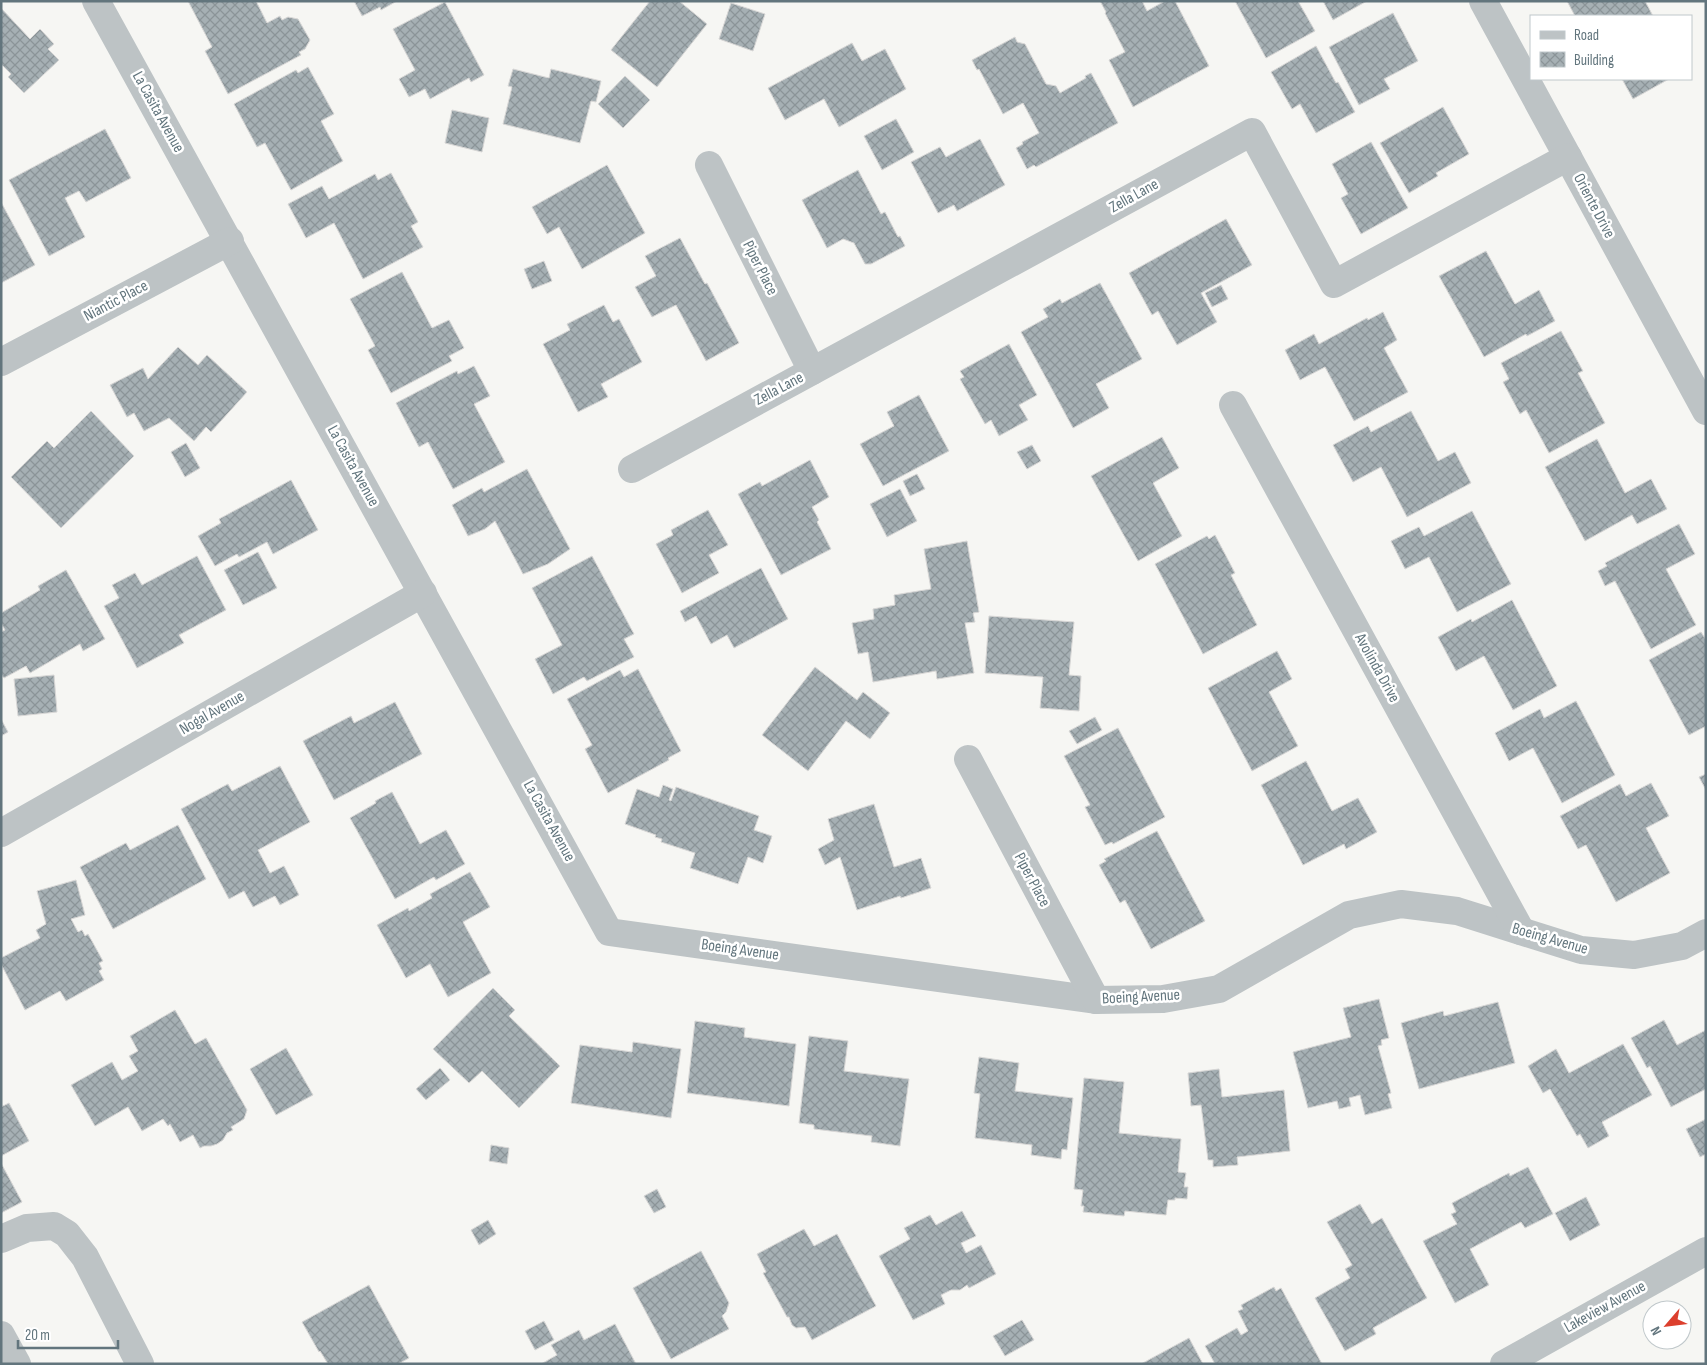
<svg xmlns="http://www.w3.org/2000/svg" width="1707" height="1365" viewBox="0 0 1707 1365" font-family="'Sofia Sans Condensed',sans-serif">
<style>
.building{fill:url(#building-cross-hatch);stroke:#d8d7d6}
.lines{fill:none;stroke-linecap:round;stroke-linejoin:round}
.minor{stroke:#bdc3c5;stroke-width:28}
.labels{text-anchor:middle;dominant-baseline:central;stroke-width:5;stroke-linejoin:round;paint-order:stroke}
.street-label{font-size:16px;fill:#62757d;stroke:#fff}
</style>
<defs>
<pattern id="building-cross-hatch" width="8" height="8" patternUnits="userSpaceOnUse" patternTransform="scale(1.25)"><rect width="8" height="8" fill="#a6b0b4"/><path d="M0 0l8 8M0 8l8-8" fill="none" stroke="#8b9498"/></pattern>
</defs>
<rect width="100%" height="100%" fill="#f6f6f3"/>
<g class="building">
<path d="M 188,1 L 256,1 L 267,23 L 280,16 L 282,20 L 288,17 L 298,19 L 310,40 L 305,49 L 299,52 L 301,55 L 228,94 L 205,51 L 212,47 Z"/>
<path d="M 354,1 L 397,1 L 381,10 L 380,7 L 362,16 Z"/>
<path d="M 650,1 L 679,1 L 707,24 L 657,87 L 611,50 Z"/>
<path d="M 1100,1 L 1142,1 L 1147,11 L 1165,1 L 1175,1 L 1209,66 L 1133,107 L 1109,60 L 1125,52 L 1105,13 L 1106,12 Z"/>
<path d="M 1235,1 L 1298,1 L 1315,31 L 1266,58 Z"/>
<path d="M 1323,1 L 1367,1 L 1333,20 Z"/>
<path d="M 1567,1 L 1645,1 L 1653,16 L 1575,16 Z"/>
<path d="M 445,2 L 484,75 L 471,82 L 469,78 L 430,99 L 425,89 L 409,97 L 399,79 L 415,70 L 393,29 Z"/>
<path d="M 731,3 L 765,14 L 753,51 L 719,39 Z"/>
<path d="M 1,8 L 30,39 L 40,29 L 54,44 L 48,49 L 59,60 L 24,93 L 8,77 L 11,74 L 1,64 Z"/>
<path d="M 1393,13 L 1418,61 L 1384,79 L 1390,89 L 1359,105 L 1329,47 Z"/>
<path d="M 1015,37 L 1017,42 L 1025,44 L 1046,84 L 1056,86 L 1060,93 L 1086,78 L 1085,76 L 1091,73 L 1118,123 L 1036,167 L 1034,165 L 1027,169 L 1016,148 L 1023,144 L 1022,142 L 1039,133 L 1023,103 L 1003,114 L 979,69 L 977,70 L 972,60 Z"/>
<path d="M 852,43 L 862,61 L 885,49 L 906,89 L 839,127 L 824,99 L 785,120 L 768,88 Z"/>
<path d="M 1316,46 L 1336,83 L 1338,82 L 1355,112 L 1316,133 L 1300,104 L 1292,109 L 1271,72 Z"/>
<path d="M 308,67 L 334,114 L 321,121 L 343,161 L 291,190 L 265,143 L 257,147 L 234,104 L 296,70 L 298,73 Z"/>
<path d="M 513,69 L 549,78 L 551,69 L 601,81 L 596,102 L 591,101 L 580,143 L 503,124 L 512,87 L 508,86 Z"/>
<path d="M 625,76 L 650,100 L 623,128 L 598,104 Z"/>
<path d="M 1622,79 L 1669,79 L 1633,99 Z"/>
<path d="M 1443,107 L 1469,154 L 1436,173 L 1438,176 L 1409,193 L 1380,143 Z"/>
<path d="M 452,110 L 489,118 L 482,152 L 445,143 Z"/>
<path d="M 896,119 L 914,152 L 882,170 L 864,136 Z"/>
<path d="M 105,129 L 131,178 L 86,202 L 79,191 L 65,198 L 85,237 L 49,256 L 9,180 Z"/>
<path d="M 980,139 L 1005,185 L 957,211 L 954,205 L 938,213 L 911,162 L 940,147 L 946,157 Z"/>
<path d="M 1371,142 L 1408,208 L 1361,234 L 1341,198 L 1348,194 L 1332,164 Z"/>
<path d="M 607,165 L 645,233 L 582,269 L 559,227 L 547,234 L 532,207 Z"/>
<path d="M 858,170 L 881,214 L 885,212 L 898,237 L 900,236 L 905,246 L 871,264 L 865,264 L 854,243 L 843,239 L 827,248 L 802,200 Z"/>
<path d="M 391,173 L 418,222 L 411,226 L 423,247 L 363,279 L 334,223 L 306,238 L 288,204 L 322,186 L 329,199 L 375,174 L 378,180 Z"/>
<path d="M 1,202 L 35,265 L 1,283 Z"/>
<path d="M 1226,219 L 1252,265 L 1201,293 L 1217,322 L 1177,345 L 1158,311 L 1152,315 L 1129,273 Z"/>
<path d="M 680,238 L 705,284 L 707,283 L 739,343 L 706,361 L 676,305 L 652,317 L 635,287 L 656,276 L 645,256 Z"/>
<path d="M 1486,251 L 1515,304 L 1539,290 L 1555,321 L 1527,336 L 1526,334 L 1484,357 L 1439,276 Z"/>
<path d="M 544,261 L 552,281 L 532,289 L 524,269 Z"/>
<path d="M 402,272 L 432,328 L 449,320 L 464,348 L 449,356 L 452,361 L 391,393 L 368,350 L 375,346 L 350,299 Z"/>
<path d="M 1100,283 L 1142,359 L 1096,384 L 1109,408 L 1073,428 L 1021,332 L 1048,317 L 1043,309 L 1060,299 L 1062,303 Z"/>
<path d="M 1221,285 L 1228,299 L 1212,307 L 1205,293 Z"/>
<path d="M 604,305 L 613,322 L 619,319 L 642,362 L 601,384 L 608,397 L 578,412 L 543,344 L 570,330 L 567,324 Z"/>
<path d="M 1383,312 L 1397,340 L 1384,348 L 1408,392 L 1354,421 L 1325,367 L 1300,380 L 1285,350 L 1314,334 L 1319,344 L 1367,318 L 1368,320 Z"/>
<path d="M 1561,331 L 1583,371 L 1578,373 L 1605,423 L 1549,453 L 1526,410 L 1520,414 L 1503,382 L 1509,379 L 1501,363 Z"/>
<path d="M 1009,344 L 1037,395 L 1019,405 L 1028,420 L 999,436 L 991,420 L 985,424 L 960,379 L 964,377 L 960,371 Z"/>
<path d="M 178,347 L 198,365 L 207,355 L 247,392 L 211,432 L 206,427 L 194,441 L 169,418 L 144,431 L 134,413 L 127,417 L 110,385 L 143,368 L 148,379 Z"/>
<path d="M 474,366 L 490,396 L 474,404 L 505,462 L 453,489 L 428,442 L 419,447 L 396,403 L 457,371 L 458,374 Z"/>
<path d="M 919,395 L 949,451 L 883,486 L 860,444 L 894,426 L 887,412 Z"/>
<path d="M 91,411 L 134,456 L 61,528 L 11,477 L 47,441 L 54,448 Z"/>
<path d="M 1411,411 L 1438,461 L 1455,452 L 1471,483 L 1407,517 L 1381,467 L 1353,482 L 1333,445 L 1368,426 L 1371,432 Z"/>
<path d="M 1162,437 L 1179,468 L 1153,483 L 1182,536 L 1138,561 L 1091,476 Z"/>
<path d="M 1597,439 L 1625,493 L 1651,479 L 1667,509 L 1637,524 L 1632,515 L 1585,541 L 1545,467 Z"/>
<path d="M 186,443 L 200,468 L 185,477 L 171,452 Z"/>
<path d="M 1032,445 L 1041,461 L 1027,469 L 1017,452 Z"/>
<path d="M 810,460 L 829,497 L 812,507 L 819,520 L 817,522 L 831,549 L 781,575 L 738,494 L 760,482 L 762,486 Z"/>
<path d="M 527,469 L 570,549 L 548,564 L 523,574 L 495,521 L 485,529 L 468,536 L 452,505 L 482,488 L 484,492 Z"/>
<path d="M 917,474 L 925,489 L 910,496 L 903,481 Z"/>
<path d="M 291,480 L 318,530 L 273,554 L 267,542 L 239,557 L 237,554 L 215,566 L 198,536 L 221,523 L 219,519 Z"/>
<path d="M 900,489 L 917,521 L 887,537 L 870,504 Z"/>
<path d="M 708,510 L 728,545 L 709,555 L 719,573 L 682,593 L 656,544 L 673,535 L 671,530 Z"/>
<path d="M 1472,511 L 1511,584 L 1457,612 L 1429,557 L 1405,569 L 1391,541 L 1419,527 L 1424,536 Z"/>
<path d="M 1679,524 L 1695,554 L 1666,569 L 1696,625 L 1651,649 L 1615,581 L 1605,586 L 1598,571 L 1607,566 L 1605,563 Z"/>
<path d="M 1215,535 L 1235,573 L 1231,575 L 1257,625 L 1203,654 L 1155,564 L 1207,536 L 1209,539 Z"/>
<path d="M 967,541 L 979,612 L 973,613 L 975,622 L 965,623 L 974,673 L 937,679 L 936,671 L 873,682 L 868,652 L 858,654 L 852,623 L 874,619 L 873,609 L 895,605 L 894,595 L 931,589 L 924,549 Z"/>
<path d="M 258,552 L 277,588 L 243,605 L 224,570 Z"/>
<path d="M 197,556 L 226,610 L 179,635 L 184,643 L 137,668 L 104,606 L 119,598 L 112,585 L 135,573 L 142,585 Z"/>
<path d="M 592,556 L 634,634 L 624,639 L 634,657 L 587,681 L 584,677 L 553,694 L 535,659 L 562,645 L 532,588 Z"/>
<path d="M 761,568 L 788,619 L 734,648 L 727,635 L 711,644 L 696,616 L 685,622 L 680,611 Z"/>
<path d="M 66,570 L 105,639 L 83,651 L 80,644 L 30,673 L 26,666 L 4,678 L 1,674 L 1,632 L 5,630 L 1,623 L 1,613 L 40,590 L 38,586 Z"/>
<path d="M 1512,600 L 1557,686 L 1513,710 L 1484,656 L 1456,671 L 1438,637 L 1471,619 L 1472,622 Z"/>
<path d="M 989,616 L 1074,622 L 1069,675 L 1081,676 L 1079,711 L 1040,708 L 1043,677 L 985,673 Z"/>
<path d="M 1701,632 L 1706,640 L 1706,726 L 1689,735 L 1649,660 Z"/>
<path d="M 1277,651 L 1292,679 L 1269,692 L 1298,746 L 1252,771 L 1208,688 Z"/>
<path d="M 815,667 L 857,700 L 863,692 L 890,713 L 870,739 L 846,721 L 808,771 L 762,735 Z"/>
<path d="M 638,669 L 681,751 L 668,758 L 669,760 L 608,793 L 585,749 L 592,745 L 567,699 L 620,670 L 624,677 Z"/>
<path d="M 54,675 L 57,712 L 18,716 L 14,679 Z"/>
<path d="M 1576,701 L 1615,775 L 1562,803 L 1533,748 L 1509,761 L 1495,733 L 1540,709 L 1544,718 Z"/>
<path d="M 395,702 L 422,754 L 334,800 L 303,741 L 351,716 L 354,723 Z"/>
<path d="M 1095,717 L 1102,730 L 1077,744 L 1069,731 Z"/>
<path d="M 1,719 L 8,732 L 1,736 Z"/>
<path d="M 1118,728 L 1165,817 L 1113,844 L 1112,842 L 1105,845 L 1085,807 L 1090,805 L 1064,756 Z"/>
<path d="M 1306,761 L 1332,811 L 1358,798 L 1377,832 L 1346,849 L 1344,844 L 1303,865 L 1261,785 Z"/>
<path d="M 280,766 L 310,822 L 258,850 L 270,873 L 284,866 L 299,895 L 280,905 L 275,896 L 253,907 L 244,891 L 229,899 L 181,809 L 228,784 L 232,791 Z"/>
<path d="M 1706,774 L 1706,790 L 1699,777 Z"/>
<path d="M 1651,783 L 1669,816 L 1646,828 L 1670,873 L 1616,902 L 1586,845 L 1578,849 L 1560,816 L 1620,784 L 1626,796 Z"/>
<path d="M 663,785 L 673,789 L 669,800 L 671,801 L 676,787 L 759,816 L 754,830 L 772,836 L 763,863 L 748,857 L 738,884 L 690,868 L 695,853 L 661,842 L 662,839 L 655,837 L 656,835 L 625,824 L 637,789 L 659,797 Z"/>
<path d="M 392,792 L 420,844 L 446,830 L 465,864 L 436,880 L 434,877 L 395,899 L 350,818 L 376,803 L 375,801 Z"/>
<path d="M 874,804 L 894,867 L 921,858 L 931,888 L 901,898 L 900,896 L 857,910 L 840,857 L 825,865 L 818,849 L 834,840 L 828,819 Z"/>
<path d="M 178,825 L 206,879 L 113,929 L 80,867 L 126,843 L 130,850 Z"/>
<path d="M 1157,831 L 1205,921 L 1151,949 L 1125,900 L 1120,903 L 1099,865 L 1106,861 L 1104,859 Z"/>
<path d="M 470,872 L 490,907 L 463,922 L 491,973 L 448,997 L 430,964 L 406,978 L 377,925 L 408,908 L 409,911 L 432,898 L 430,894 Z"/>
<path d="M 76,880 L 85,915 L 71,919 L 78,932 L 82,930 L 85,936 L 88,934 L 103,961 L 99,963 L 102,969 L 99,971 L 104,980 L 66,1001 L 60,991 L 25,1010 L 1,964 L 1,958 L 40,938 L 36,930 L 46,924 L 37,891 Z"/>
<path d="M 493,988 L 515,1010 L 509,1016 L 560,1066 L 519,1108 L 482,1071 L 469,1083 L 433,1049 Z"/>
<path d="M 1379,999 L 1389,1038 L 1381,1040 L 1382,1045 L 1378,1046 L 1391,1093 L 1388,1094 L 1392,1108 L 1365,1115 L 1360,1095 L 1349,1098 L 1351,1106 L 1339,1109 L 1337,1101 L 1308,1108 L 1293,1052 L 1351,1037 L 1343,1008 Z"/>
<path d="M 1498,1002 L 1515,1063 L 1419,1089 L 1401,1023 L 1443,1011 L 1444,1016 Z"/>
<path d="M 175,1010 L 195,1044 L 206,1038 L 247,1110 L 244,1119 L 231,1127 L 233,1130 L 227,1133 L 223,1140 L 217,1144 L 211,1146 L 204,1146 L 200,1148 L 193,1135 L 180,1142 L 170,1124 L 168,1126 L 163,1119 L 142,1131 L 128,1107 L 95,1126 L 71,1085 L 112,1062 L 122,1080 L 138,1071 L 129,1056 L 138,1051 L 130,1036 Z"/>
<path d="M 1664,1020 L 1677,1045 L 1706,1030 L 1706,1089 L 1671,1107 L 1650,1066 L 1647,1068 L 1631,1038 Z"/>
<path d="M 695,1021 L 745,1028 L 744,1037 L 796,1044 L 789,1106 L 687,1093 Z"/>
<path d="M 809,1036 L 848,1041 L 844,1071 L 909,1079 L 900,1146 L 871,1142 L 872,1136 L 814,1129 L 814,1125 L 799,1123 Z"/>
<path d="M 633,1042 L 681,1049 L 671,1118 L 571,1103 L 580,1045 L 632,1052 Z"/>
<path d="M 1623,1044 L 1652,1095 L 1602,1122 L 1609,1136 L 1588,1148 L 1580,1134 L 1577,1136 L 1550,1089 L 1543,1093 L 1528,1066 L 1556,1049 L 1569,1073 Z"/>
<path d="M 286,1048 L 313,1095 L 276,1115 L 250,1069 Z"/>
<path d="M 979,1057 L 1019,1063 L 1015,1091 L 1073,1098 L 1067,1150 L 1062,1149 L 1061,1159 L 1031,1155 L 1032,1145 L 975,1138 L 980,1094 L 974,1093 Z"/>
<path d="M 440,1068 L 450,1080 L 426,1100 L 416,1089 Z"/>
<path d="M 1219,1069 L 1222,1097 L 1284,1090 L 1290,1151 L 1237,1157 L 1238,1165 L 1213,1167 L 1213,1160 L 1208,1160 L 1201,1105 L 1191,1106 L 1188,1073 Z"/>
<path d="M 1084,1078 L 1124,1082 L 1119,1133 L 1181,1139 L 1178,1172 L 1186,1173 L 1184,1187 L 1188,1187 L 1187,1199 L 1175,1198 L 1175,1200 L 1168,1200 L 1166,1215 L 1125,1211 L 1124,1216 L 1083,1212 L 1084,1206 L 1081,1206 L 1083,1190 L 1074,1189 Z"/>
<path d="M 9,1103 L 29,1141 L 1,1156 L 1,1107 Z"/>
<path d="M 1706,1119 L 1706,1154 L 1700,1157 L 1686,1129 Z"/>
<path d="M 491,1145 L 509,1148 L 507,1164 L 489,1161 Z"/>
<path d="M 1,1163 L 22,1202 L 1,1213 Z"/>
<path d="M 1528,1167 L 1553,1214 L 1525,1228 L 1521,1222 L 1470,1249 L 1489,1285 L 1455,1303 L 1423,1241 L 1457,1224 L 1451,1214 L 1456,1212 L 1452,1203 L 1509,1173 L 1510,1176 Z"/>
<path d="M 657,1189 L 666,1207 L 654,1213 L 644,1196 Z"/>
<path d="M 1586,1197 L 1600,1225 L 1570,1241 L 1555,1213 Z"/>
<path d="M 1360,1204 L 1372,1224 L 1382,1218 L 1427,1298 L 1373,1328 L 1376,1334 L 1345,1351 L 1315,1298 L 1350,1278 L 1345,1269 L 1352,1265 L 1327,1222 Z"/>
<path d="M 962,1211 L 976,1236 L 961,1243 L 966,1253 L 981,1245 L 996,1274 L 969,1288 L 967,1285 L 960,1290 L 951,1290 L 941,1295 L 945,1304 L 913,1320 L 879,1256 L 910,1239 L 904,1228 L 930,1215 L 936,1225 Z"/>
<path d="M 488,1220 L 496,1234 L 479,1245 L 471,1230 Z"/>
<path d="M 804,1229 L 814,1246 L 837,1234 L 876,1306 L 812,1340 L 805,1327 L 796,1328 L 792,1325 L 789,1317 L 787,1317 L 763,1273 L 766,1272 L 757,1254 Z"/>
<path d="M 701,1251 L 729,1303 L 726,1312 L 722,1316 L 729,1329 L 671,1359 L 633,1288 Z"/>
<path d="M 369,1285 L 409,1358 L 398,1364 L 328,1364 L 320,1351 L 319,1352 L 302,1322 Z"/>
<path d="M 1274,1287 L 1276,1291 L 1281,1288 L 1322,1364 L 1215,1364 L 1205,1346 L 1237,1328 L 1241,1335 L 1248,1331 L 1238,1311 L 1243,1309 L 1241,1305 Z"/>
<path d="M 1022,1320 L 1034,1340 L 1005,1356 L 993,1336 Z"/>
<path d="M 544,1321 L 554,1340 L 535,1350 L 525,1331 Z"/>
<path d="M 615,1324 L 636,1364 L 541,1364 L 557,1355 L 551,1345 L 579,1330 L 584,1340 Z"/>
<path d="M 1189,1338 L 1203,1364 L 1141,1364 Z"/>
</g>
<g class="lines">
<g class="minor">
<path d="M 96,1 L 609,932 L 1096,1000 L 1163,999 L 1219,989 L 1349,915 L 1401,904 L 1457,911 L 1581,950 L 1634,955 L 1682,946 L 1706,933"/>
<path d="M 1483,1 L 1706,411"/>
<path d="M 709,165 L 812,371"/>
<path d="M 1,362 L 230,241"/>
<path d="M 1233,405 L 1521,931"/>
<path d="M 632,469 L 1252,132 L 1334,284 L 1568,157"/>
<path d="M 968,759 L 1096,1000"/>
<path d="M 1,833 L 423,593"/>
<path d="M 1,1239 L 27,1228 L 54,1226 L 67,1234 L 85,1257 L 140,1364"/>
<path d="M 1,1335 L 17,1364"/>
<path d="M 1504,1364 L 1706,1251"/>
</g>
</g>
<g class="labels">
<g class="street-label">
<text transform="translate(158 112) rotate(61)">La Casita Avenue</text>
<text transform="translate(1134 196) rotate(-29)">Zella Lane</text>
<text transform="translate(1594 206) rotate(62)">Oriente Drive</text>
<text transform="translate(760 268) rotate(63)">Piper Place</text>
<text transform="translate(116 301) rotate(-28)">Niantic Place</text>
<text transform="translate(779 389) rotate(-28)">Zella Lane</text>
<text transform="translate(353 466) rotate(61)">La Casita Avenue</text>
<text transform="translate(1377 668) rotate(61)">Avolinda Drive</text>
<text transform="translate(212 713) rotate(-30)">Nogal Avenue</text>
<text transform="translate(549 821) rotate(61)">La Casita Avenue</text>
<text transform="translate(1032 880) rotate(62)">Piper Place</text>
<text transform="translate(1550 939) rotate(16)">Boeing Avenue</text>
<text transform="translate(740 950) rotate(8)">Boeing Avenue</text>
<text transform="translate(1141 997) rotate(-3)">Boeing Avenue</text>
<text transform="translate(1605 1307) rotate(-29)">Lakeview Avenue</text>
</g>
</g>
<rect width="1707" height="1365" fill="none" stroke="#62757d" stroke-width="5"/>
<rect x="1530" y="15" width="162" height="65" fill="#ffffff" stroke="#c0c8cb"/>
<rect x="1540" y="31" width="25" height="8" fill="#bdc3c5" stroke="#c0c8cb"/>
<text x="1574" y="40" font-size="15" fill="#62757d">Road</text>
<rect x="1540" y="52" width="25" height="15" fill="url(#building-cross-hatch)" stroke="#c0c8cb"/>
<text x="1574" y="65" font-size="15" fill="#62757d">Building</text>
<g transform="translate(1667 1325) rotate(242)"><circle r="24" fill="#ffffff" stroke="#c0c8cb"/>
<path d="M0-4L9 19L0 12L-9 19Z" fill="#dc3f2d"/>
<text y="-8" font-size="14" font-weight="bold" text-anchor="middle" fill="#62757d">N</text>
</g>
<path d="M18 1340v8h100v-8" fill="none" stroke="#62757d" stroke-width="2.5"/>
<text x="25" y="1340" font-size="15" fill="#62757d" stroke="#ffffff" stroke-width="4" paint-order="stroke">20 m</text>
</svg>
